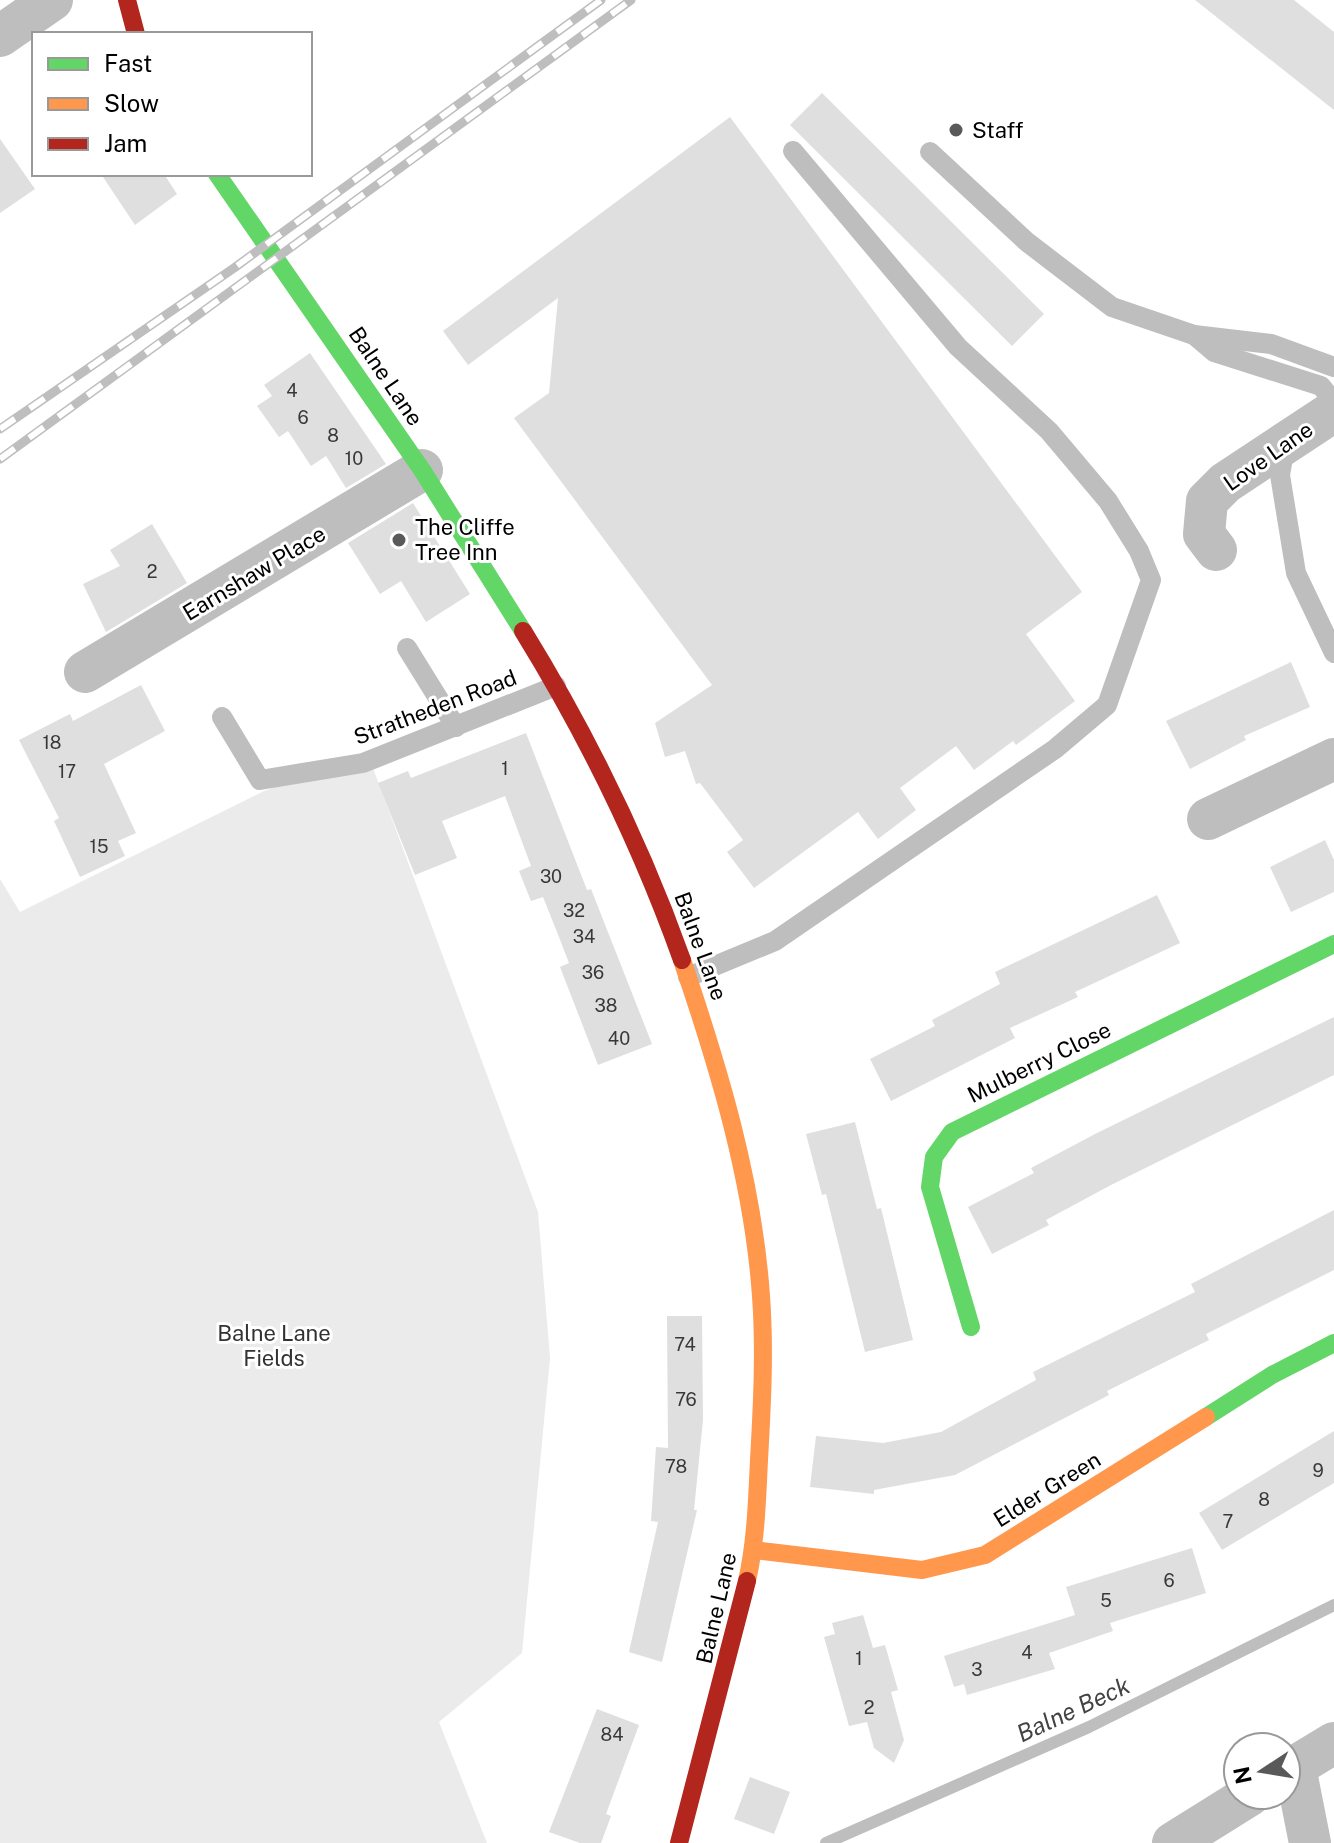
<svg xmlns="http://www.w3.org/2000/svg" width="1334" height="1843" viewBox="0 0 1334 1843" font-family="'Public Sans',sans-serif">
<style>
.green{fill:#ebebeb}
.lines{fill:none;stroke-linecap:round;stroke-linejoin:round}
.stream{stroke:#bebebe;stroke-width:12}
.building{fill:#dfdfdf}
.lane{stroke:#bebebe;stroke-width:20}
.street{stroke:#bebebe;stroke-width:42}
.fast{stroke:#63d668;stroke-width:18}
.slow{stroke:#ff974d;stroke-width:18}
.jam{stroke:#b3261e;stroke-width:18}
.rail-casing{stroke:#bebebe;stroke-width:9}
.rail{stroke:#fff;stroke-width:6;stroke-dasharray:18;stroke-linecap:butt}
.poi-dot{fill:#595959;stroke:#fff;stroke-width:3}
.labels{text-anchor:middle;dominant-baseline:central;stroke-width:6;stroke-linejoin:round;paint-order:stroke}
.number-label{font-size:18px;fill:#383838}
.poi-label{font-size:22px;fill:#000;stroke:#fff;text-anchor:start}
.street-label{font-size:22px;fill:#000;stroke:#fff}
.park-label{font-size:22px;fill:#323232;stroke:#fff}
.water-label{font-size:24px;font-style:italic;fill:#434343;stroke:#fff}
</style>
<rect width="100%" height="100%" fill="#fff"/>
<path class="green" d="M 367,752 L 538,1212 L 550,1358 L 522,1653 L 439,1722 L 487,1843 L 0,1843 L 0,879 L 20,912 L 262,792 Z"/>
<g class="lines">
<path class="stream" d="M 826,1843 L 1089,1727 L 1334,1605"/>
</g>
<g class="building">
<path d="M 1195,0 L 1294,0 L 1334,32 L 1334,110 Z"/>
<path d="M 822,93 L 1044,314 L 1012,346 L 790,125 Z"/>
<path d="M 730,117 L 1082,592 L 1026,634 L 1075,701 L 1016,745 L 1013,741 L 974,770 L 956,746 L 900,788 L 916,810 L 878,839 L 858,812 L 754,888 L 727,852 L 743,840 L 700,783 L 696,784 L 685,751 L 665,757 L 655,723 L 712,685 L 514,418 L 549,393 L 558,298 L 468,365 L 443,331 Z"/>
<path d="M 0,139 L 35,189 L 0,213 Z"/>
<path d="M 101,174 L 164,174 L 177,194 L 135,225 Z"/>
<path d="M 310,353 L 386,464 L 346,488 L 326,456 L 311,466 L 288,431 L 279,437 L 257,406 L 272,396 L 264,385 Z"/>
<path d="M 413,503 L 470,594 L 426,622 L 401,581 L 380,594 L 348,543 Z"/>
<path d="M 152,524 L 187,583 L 106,632 L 83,584 L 120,566 L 110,550 Z"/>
<path d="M 1291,662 L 1310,707 L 1244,736 L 1246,740 L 1190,769 L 1166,721 Z"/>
<path d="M 141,685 L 165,731 L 104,764 L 136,833 L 118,841 L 125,856 L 80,877 L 54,821 L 59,818 L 19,740 L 70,714 L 73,721 Z"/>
<path d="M 526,733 L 587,890 L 591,889 L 652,1044 L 598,1065 L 560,967 L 569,963 L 557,932 L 543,897 L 531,901 L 519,871 L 531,866 L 505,796 L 442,821 L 457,858 L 415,875 L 378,783 L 408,771 L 411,778 Z"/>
<path d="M 1325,840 L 1334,860 L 1334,892 L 1291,912 L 1270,867 Z"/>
<path d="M 1157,895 L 1180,943 L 1075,992 L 1078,997 L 1010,1028 L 1015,1038 L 891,1101 L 870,1059 L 935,1026 L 932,1020 L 1000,984 L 995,972 Z"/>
<path d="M 1334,1017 L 1334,1075 L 1111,1185 L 1046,1220 L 1049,1225 L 992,1254 L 968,1207 L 1034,1173 L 1031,1168 L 1095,1134 Z"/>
<path d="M 855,1122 L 877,1209 L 881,1208 L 913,1340 L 865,1352 L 826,1194 L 822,1195 L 806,1134 Z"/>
<path d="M 1334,1210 L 1334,1270 L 1206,1334 L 1209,1340 L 1107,1391 L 1109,1395 L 955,1475 L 874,1490 L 874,1494 L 810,1487 L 816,1436 L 883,1443 L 941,1432 L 1036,1380 L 1033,1372 L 1195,1292 L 1191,1284 Z"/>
<path d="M 667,1316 L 702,1316 L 703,1420 L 694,1510 L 697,1510 L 662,1662 L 629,1652 L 658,1522 L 651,1521 L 656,1447 L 668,1448 Z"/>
<path d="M 1334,1431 L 1334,1483 L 1222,1550 L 1199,1513 Z"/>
<path d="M 1192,1548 L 1206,1593 L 1110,1623 L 1113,1631 L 1049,1653 L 1055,1669 L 967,1695 L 964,1684 L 954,1687 L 944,1656 L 1075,1615 L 1066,1587 Z"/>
<path d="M 863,1615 L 873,1648 L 885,1645 L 898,1690 L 891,1692 L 904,1740 L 894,1763 L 874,1748 L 867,1722 L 849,1726 L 824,1637 L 835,1634 L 832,1623 Z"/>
<path d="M 597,1709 L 639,1725 L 606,1814 L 611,1816 L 601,1843 L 580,1843 L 549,1832 Z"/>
<path d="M 750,1777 L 790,1792 L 774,1834 L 734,1819 Z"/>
</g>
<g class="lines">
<g class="lane">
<path d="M 930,152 L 1027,242 L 1112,307 L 1194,335 L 1271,344 L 1334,367"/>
<path d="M 1194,335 L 1214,352 L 1321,386 L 1334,402"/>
<path d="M 1285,446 L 1280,475 L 1296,573 L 1334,653"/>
<path d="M 407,648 L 456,727"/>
<path d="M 222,717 L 260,780 L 363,763 L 556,686"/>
<path d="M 688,977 L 775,941 L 1055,749 L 1107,705 L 1151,580 L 1139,551 L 1108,501 L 1049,431 L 958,347 L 793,151"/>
</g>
<g class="street">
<path d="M 0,36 L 52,0"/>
<path d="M 1216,550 L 1204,534 L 1207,501 L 1225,483 L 1334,411"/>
<path d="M 85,672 L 422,470"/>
<path d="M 1208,819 L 1334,759"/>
<path d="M 1295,1767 L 1310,1843"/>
<path d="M 1286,1772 L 1334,1743"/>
<path d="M 1173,1843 L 1250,1795"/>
</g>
<g class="fast">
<path d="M 217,174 L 422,470 L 523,631"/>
<path d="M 971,1327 L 930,1187 L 934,1157 L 952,1132 L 1334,944"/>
<path d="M 1206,1417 L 1272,1375 L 1334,1343"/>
</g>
<g class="slow">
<path d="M 682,960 C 719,1069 753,1181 761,1296 C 765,1350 762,1407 759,1460 C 757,1501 756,1541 747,1581"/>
<path d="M 754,1550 L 922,1570 L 985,1555 L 1206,1417"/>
</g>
<g class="jam">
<path d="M 127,0 L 136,34"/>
<path d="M 523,631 C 587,735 641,845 682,960"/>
<path d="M 679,1843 L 747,1581"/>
</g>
<defs>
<g id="rail">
<path d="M 0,429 L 234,268 L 601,0"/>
<path d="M 0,459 L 631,0"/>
</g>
</defs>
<use href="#rail" class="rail-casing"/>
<use href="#rail" class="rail"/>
</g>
<g class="poi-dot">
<circle cx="956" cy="130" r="8"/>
<circle cx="399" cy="540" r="8"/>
</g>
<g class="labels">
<g class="number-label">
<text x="292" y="390">4</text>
<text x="303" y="417">6</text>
<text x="333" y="435">8</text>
<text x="354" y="458">10</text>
<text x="152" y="571">2</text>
<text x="52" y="742">18</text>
<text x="505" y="768">1</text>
<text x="67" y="771">17</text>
<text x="99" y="846">15</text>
<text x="551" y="876">30</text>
<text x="574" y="910">32</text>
<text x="584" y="936">34</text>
<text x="593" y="972">36</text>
<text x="606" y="1005">38</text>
<text x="619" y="1038">40</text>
<text x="685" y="1344">74</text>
<text x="686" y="1399">76</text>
<text x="676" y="1466">78</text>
<text x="1318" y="1470">9</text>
<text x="1264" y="1499">8</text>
<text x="1228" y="1521">7</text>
<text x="1169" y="1580">6</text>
<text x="1106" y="1600">5</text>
<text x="1027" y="1652">4</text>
<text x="859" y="1658">1</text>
<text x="977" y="1669">3</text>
<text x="869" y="1707">2</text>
<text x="612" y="1734">84</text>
</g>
<g class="poi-label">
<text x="972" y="130">Staff</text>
<text x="415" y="527">The Cliffe<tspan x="415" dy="25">Tree Inn</tspan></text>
</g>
<g class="street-label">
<text transform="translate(386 376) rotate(56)">Balne Lane</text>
<text transform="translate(1268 456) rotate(-35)">Love Lane</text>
<text transform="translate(254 573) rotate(-31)">Earnshaw Place</text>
<text transform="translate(435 707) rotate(-21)">Stratheden Road</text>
<text transform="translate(701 946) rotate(70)">Balne Lane</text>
<text transform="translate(1039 1062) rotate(-26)">Mulberry Close</text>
<text transform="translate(1047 1489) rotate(-32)">Elder Green</text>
<text transform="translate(716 1608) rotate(-77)">Balne Lane</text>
</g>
<g class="park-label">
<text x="274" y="1333">Balne Lane<tspan x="274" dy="25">Fields</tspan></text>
</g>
<g class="water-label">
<text transform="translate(1073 1709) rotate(-25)">Balne Beck</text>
</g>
</g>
<rect x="32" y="32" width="280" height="144" fill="#ffffff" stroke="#999999" stroke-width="2"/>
<rect x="48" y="58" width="40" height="12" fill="#63d668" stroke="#999999" stroke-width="2"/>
<text x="104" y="72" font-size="24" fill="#000000">Fast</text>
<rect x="48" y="98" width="40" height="12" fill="#ff974d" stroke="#999999" stroke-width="2"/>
<text x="104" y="112" font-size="24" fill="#000000">Slow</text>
<rect x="48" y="138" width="40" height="12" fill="#b3261e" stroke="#999999" stroke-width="2"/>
<text x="104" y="152" font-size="24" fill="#000000">Jam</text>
<g transform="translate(1262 1771) rotate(258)"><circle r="38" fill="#ffffff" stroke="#999999" stroke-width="2"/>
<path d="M0-6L14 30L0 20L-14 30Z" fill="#595959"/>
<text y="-12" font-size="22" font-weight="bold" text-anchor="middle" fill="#000000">N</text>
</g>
</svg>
